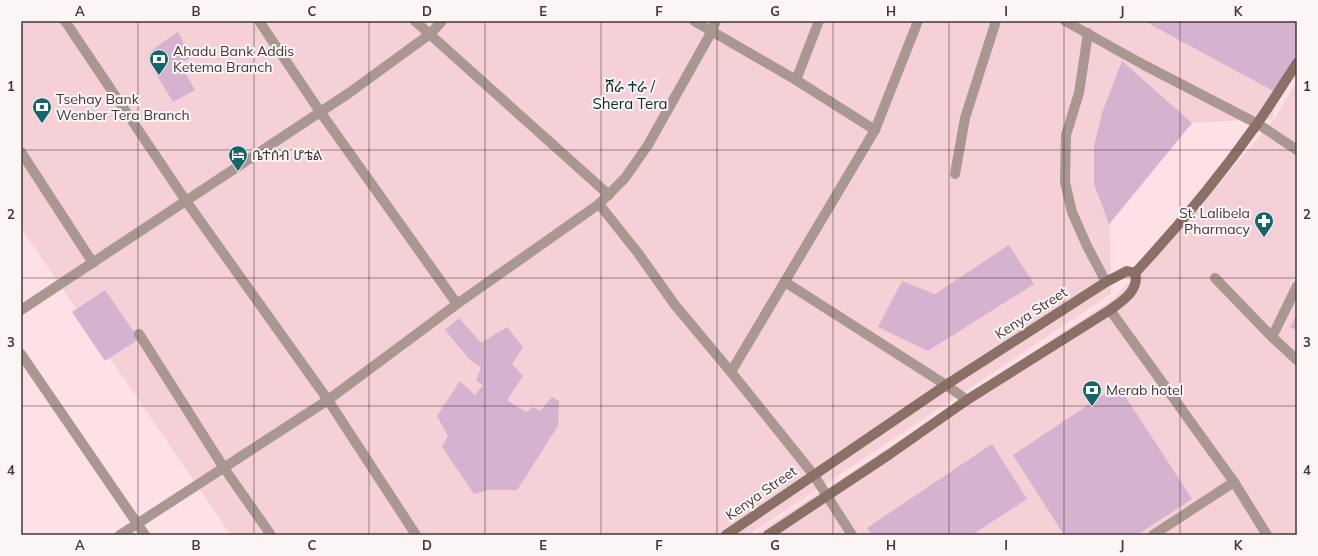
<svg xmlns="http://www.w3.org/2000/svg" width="1318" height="556" viewBox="0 0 1318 556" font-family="Mulish,'Noto Sans Ethiopic',sans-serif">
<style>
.built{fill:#f5d1d7}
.building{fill:#d5b2ce}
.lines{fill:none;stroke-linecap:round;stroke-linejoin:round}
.minor{stroke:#ab9791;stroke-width:10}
.tertiary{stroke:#ab9791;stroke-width:10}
.secondary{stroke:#8b7067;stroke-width:10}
.grid{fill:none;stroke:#423739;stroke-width:1;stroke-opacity:0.55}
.labels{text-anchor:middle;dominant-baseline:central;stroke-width:4;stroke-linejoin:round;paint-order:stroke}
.poi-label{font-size:14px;fill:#423739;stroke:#fbf5f6;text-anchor:start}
.street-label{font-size:14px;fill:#423739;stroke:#fbf5f6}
.neighbourhood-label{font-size:15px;fill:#0b2f30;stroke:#fbf5f6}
.neatline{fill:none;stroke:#423739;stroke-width:1.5}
.grid-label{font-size:13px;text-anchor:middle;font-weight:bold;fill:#423739}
</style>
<rect width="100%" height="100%" fill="#fee1e7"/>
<g class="built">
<path d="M 21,21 L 1297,21 L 1297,56 L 1277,93 L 1273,119 L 1192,123 L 1110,224 L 1111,294 L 749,535 L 231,535 L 21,228 Z"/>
<path d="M 1297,81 L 1297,535 L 855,535 L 826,489 L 1113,299 L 1188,221 L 1274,119 Z"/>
<path d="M 823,490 L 852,535 L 754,535 Z"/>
</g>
<g class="building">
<path d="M 1144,21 L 1297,21 L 1297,55 L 1277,93 Z"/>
<path d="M 178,32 L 191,58 L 180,63 L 195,90 L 173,102 L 149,62 L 149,54 L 156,47 Z"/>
<path d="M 1122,61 L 1192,123 L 1109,224 L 1094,184 L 1094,146 L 1102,113 Z"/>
<path d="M 1009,245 L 1034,284 L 928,351 L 878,327 L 902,281 L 935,294 Z"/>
<path d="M 105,290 L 139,339 L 105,361 L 72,312 Z"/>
<path d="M 1297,314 L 1297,331 L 1290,327 Z"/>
<path d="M 459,318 L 481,343 L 507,327 L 523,347 L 512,364 L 523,376 L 507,400 L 526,412 L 533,407 L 540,411 L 552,397 L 559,401 L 558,426 L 517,490 L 488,490 L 474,494 L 442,447 L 448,436 L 437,416 L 460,381 L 475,395 L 483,385 L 476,381 L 481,367 L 470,360 L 445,330 Z"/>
<path d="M 1118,385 L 1192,499 L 1137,535 L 1064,535 L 1013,455 Z"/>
<path d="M 992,444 L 1027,499 L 972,535 L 872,535 L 867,528 Z"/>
</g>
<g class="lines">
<g class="minor">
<path d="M 65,21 L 186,201 L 328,400 L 416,535"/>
<path d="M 259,21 L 321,113 L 457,304"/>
<path d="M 415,21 L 609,195"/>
<path d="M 694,21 L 796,80 L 875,130"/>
<path d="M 1088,33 L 1079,93 L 1066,135 L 1065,182 L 1072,212 L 1087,246 L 1106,282"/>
<path d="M 796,80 L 819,21"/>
<path d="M 21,152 L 93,263"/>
<path d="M 955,174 L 965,118 L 996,21"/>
<path d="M 599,204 L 638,253 L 675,305 L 731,372 L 813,474 L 852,535"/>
<path d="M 1215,278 L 1272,337 L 1297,360"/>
<path d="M 785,282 L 946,385 L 967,400"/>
<path d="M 21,310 L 349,93 L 430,34 L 442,21"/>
<path d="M 1110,310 L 1234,482 L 1267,535"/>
<path d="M 139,334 L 224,468 L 271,535"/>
<path d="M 1272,337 L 1297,286"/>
<path d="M 21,354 L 145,535"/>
<path d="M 731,372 L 875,130 L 918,21"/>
<path d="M 120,535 L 328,400 L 457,304 L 599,204 L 625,178 L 648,145 L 712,31 L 716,21"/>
<path d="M 1153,535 L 1234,482"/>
</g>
<path class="tertiary" d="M 1065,21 L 1144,65 L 1258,124 L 1297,150"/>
<g class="secondary">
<path d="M 1135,273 C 1179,226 1220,176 1257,124 C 1271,104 1284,83 1297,63"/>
<path d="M 726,535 L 946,385 L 1106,282 L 1127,271 L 1135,273"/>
<path d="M 768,535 L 890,454 L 967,400 L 1110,310 C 1122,301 1140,290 1135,273"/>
</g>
</g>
<path class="grid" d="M 138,21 L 138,535M 254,21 L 254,535M 369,21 L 369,535M 485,21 L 485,535M 601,21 L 601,535M 717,21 L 717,535M 833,21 L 833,535M 949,21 L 949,535M 1064,21 L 1064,535M 1180,21 L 1180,535M 21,150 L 1297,150M 21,278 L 1297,278M 21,406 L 1297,406"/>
<defs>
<symbol id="bank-pin" viewBox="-11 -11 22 30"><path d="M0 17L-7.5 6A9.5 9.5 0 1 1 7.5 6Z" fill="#166568" stroke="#fbf5f6"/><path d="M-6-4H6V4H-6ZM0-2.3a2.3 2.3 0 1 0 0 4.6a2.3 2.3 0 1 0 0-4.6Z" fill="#fff"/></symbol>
<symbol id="hotel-pin" viewBox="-11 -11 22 30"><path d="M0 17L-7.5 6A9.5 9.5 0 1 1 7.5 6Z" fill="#166568" stroke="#fbf5f6"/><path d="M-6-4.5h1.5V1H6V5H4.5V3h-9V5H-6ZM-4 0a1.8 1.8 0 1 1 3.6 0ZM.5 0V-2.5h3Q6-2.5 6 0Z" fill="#fff"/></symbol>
<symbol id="pharmacy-pin" viewBox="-11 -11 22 30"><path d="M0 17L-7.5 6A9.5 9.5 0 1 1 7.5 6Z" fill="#166568" stroke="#fbf5f6"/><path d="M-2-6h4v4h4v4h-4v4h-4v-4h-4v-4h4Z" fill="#fff"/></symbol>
</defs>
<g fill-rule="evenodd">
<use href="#bank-pin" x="148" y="48" width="22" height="30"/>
<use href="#bank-pin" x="31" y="96" width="22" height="30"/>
<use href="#hotel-pin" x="227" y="144" width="22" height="30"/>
<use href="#pharmacy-pin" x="1253" y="210" width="22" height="30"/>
<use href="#bank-pin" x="1081" y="379" width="22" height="30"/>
</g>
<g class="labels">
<g class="poi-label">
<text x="173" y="51">Ahadu Bank Addis<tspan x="173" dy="16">Ketema Branch</tspan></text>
<text x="56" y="99">Tsehay Bank<tspan x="56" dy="16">Wenber Tera Branch</tspan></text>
<text x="252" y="155">ቤተሰብ ሆቴል</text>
<text x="1250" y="213" text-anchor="end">St. Lalibela<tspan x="1250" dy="16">Pharmacy</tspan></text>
<text x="1106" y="390">Merab hotel</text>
</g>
<g class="street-label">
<text transform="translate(1031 313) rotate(-33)">Kenya Street</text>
<text transform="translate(761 493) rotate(-35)">Kenya Street</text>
</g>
<g class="neighbourhood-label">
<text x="630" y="86">ሸራ ተራ /<tspan x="630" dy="17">Shera Tera</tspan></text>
</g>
</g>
<rect width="1318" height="556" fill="none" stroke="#fbf5f6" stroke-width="44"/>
<rect x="22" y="22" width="1274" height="512" class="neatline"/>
<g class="grid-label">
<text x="80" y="16">A</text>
<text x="196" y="16">B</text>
<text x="312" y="16">C</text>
<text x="427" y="16">D</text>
<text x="543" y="16">E</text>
<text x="659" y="16">F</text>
<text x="775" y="16">G</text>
<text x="891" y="16">H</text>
<text x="1006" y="16">I</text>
<text x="1122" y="16">J</text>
<text x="1238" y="16">K</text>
<text x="11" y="91">1</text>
<text x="1307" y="91">1</text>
<text x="11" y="219">2</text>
<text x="1307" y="219">2</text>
<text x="11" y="347">3</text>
<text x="1307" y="347">3</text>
<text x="11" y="475">4</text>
<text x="1307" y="475">4</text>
<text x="80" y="550">A</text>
<text x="196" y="550">B</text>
<text x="312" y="550">C</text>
<text x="427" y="550">D</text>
<text x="543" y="550">E</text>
<text x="659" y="550">F</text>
<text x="775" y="550">G</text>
<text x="891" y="550">H</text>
<text x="1006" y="550">I</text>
<text x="1122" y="550">J</text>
<text x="1238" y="550">K</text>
</g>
</svg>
